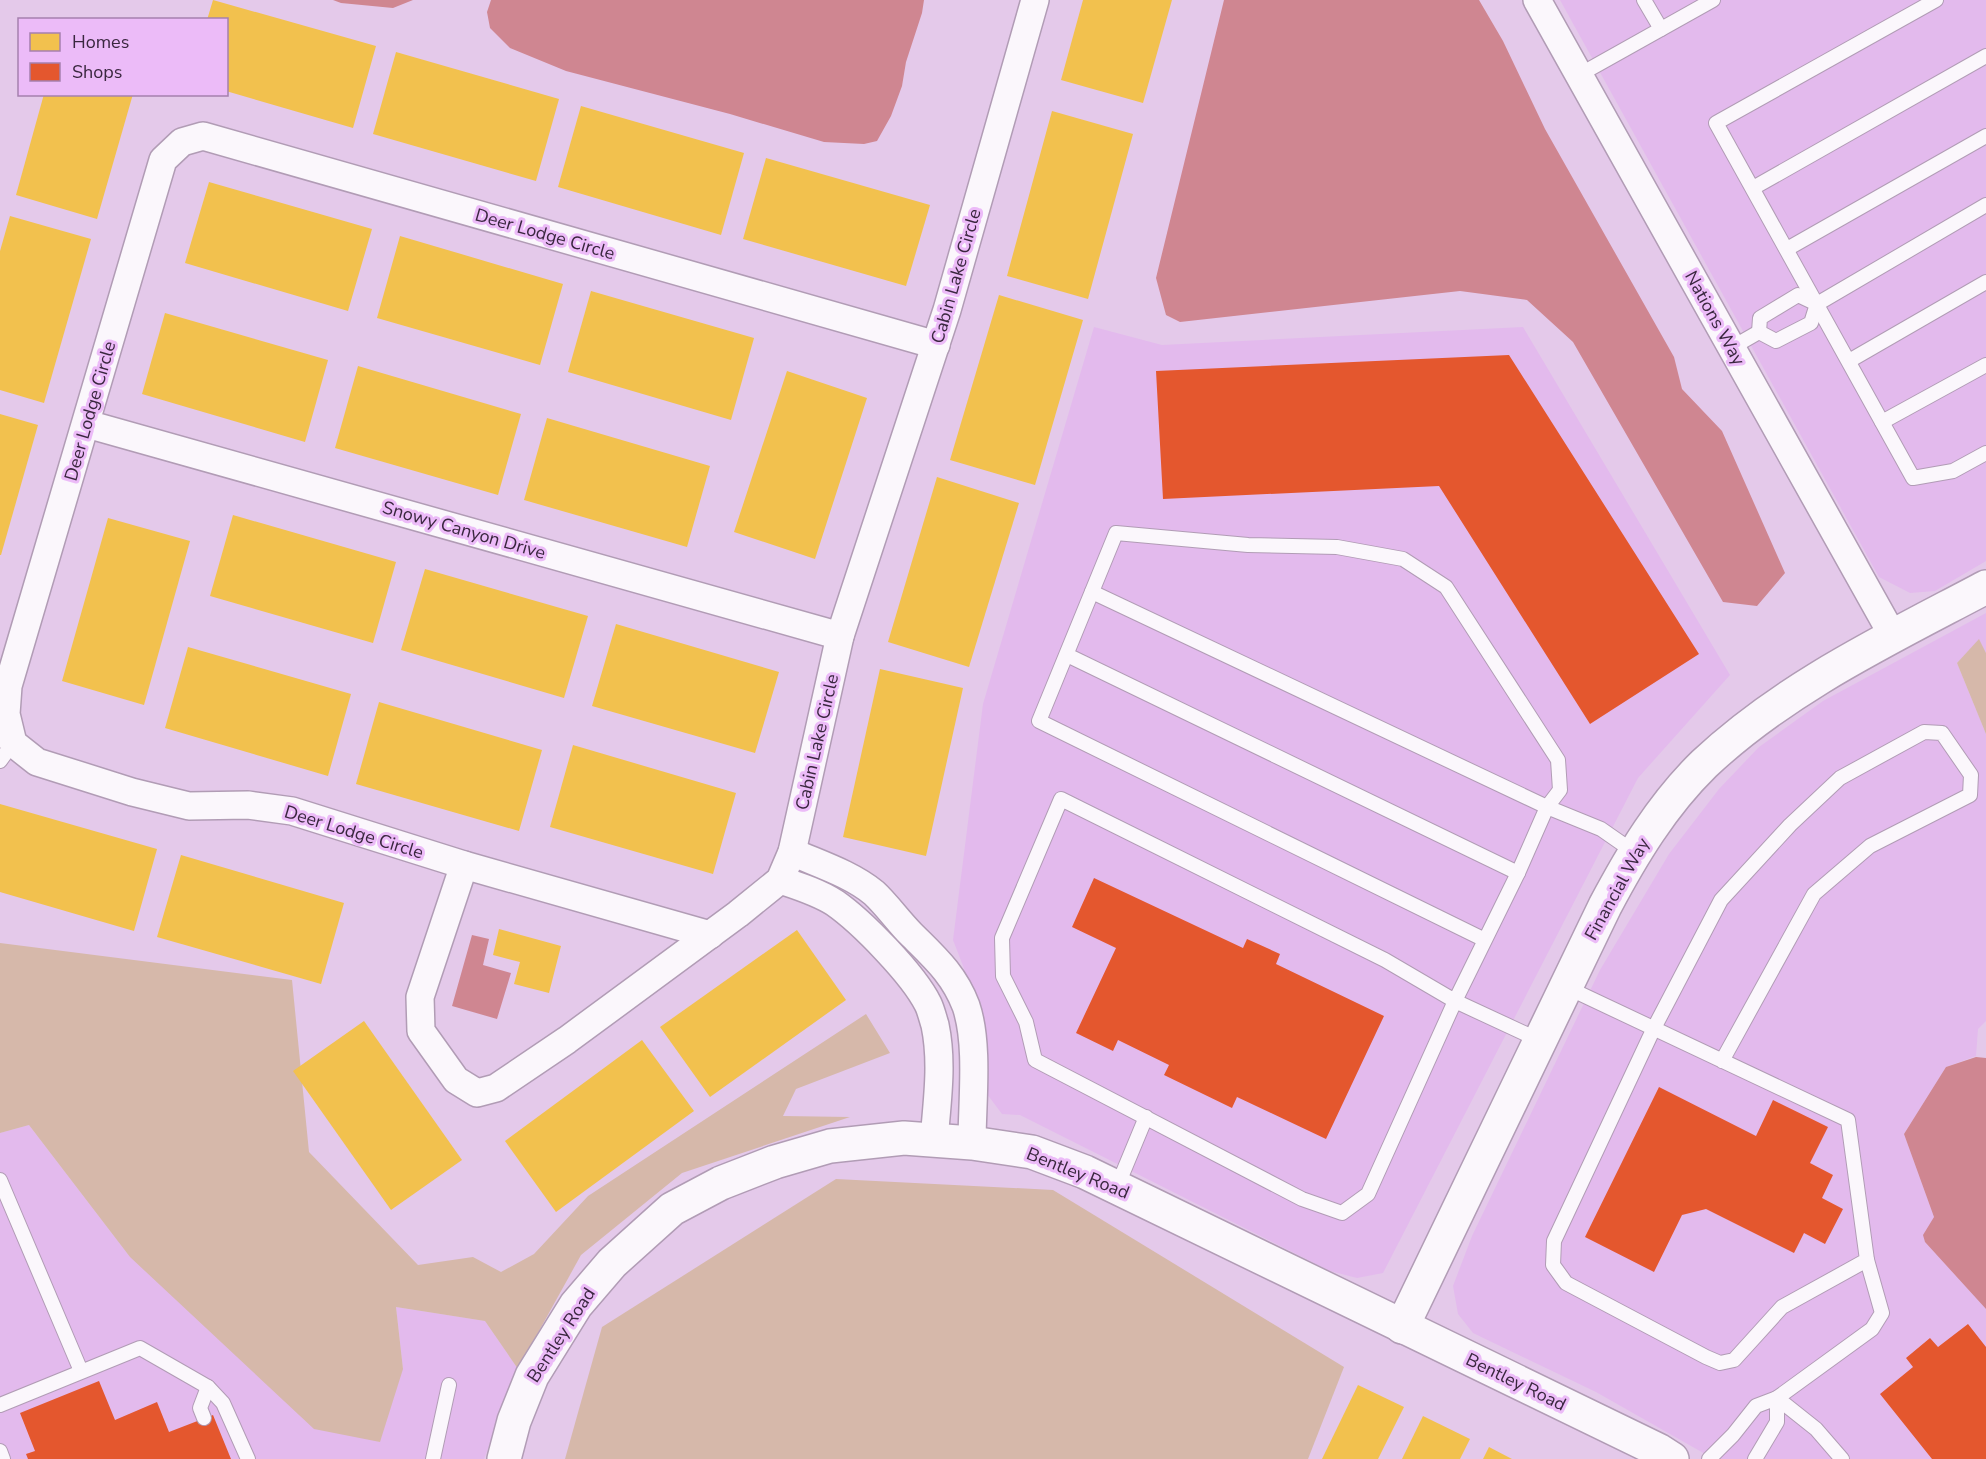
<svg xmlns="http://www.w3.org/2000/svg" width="1986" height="1459" viewBox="0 0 1986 1459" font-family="'Nunito Sans',sans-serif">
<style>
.built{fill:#e3baed}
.green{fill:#d6b8aa}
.water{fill:#cf8691}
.homes{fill:#f2c14e}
.shops{fill:#e4572e}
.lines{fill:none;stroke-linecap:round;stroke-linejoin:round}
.service-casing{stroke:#b19cb5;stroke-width:16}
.minor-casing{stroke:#b19cb5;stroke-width:30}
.tertiary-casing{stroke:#b19cb5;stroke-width:36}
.service{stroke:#fbf7fc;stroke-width:14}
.minor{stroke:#fbf7fc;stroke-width:27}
.tertiary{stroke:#fbf7fc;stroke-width:33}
.labels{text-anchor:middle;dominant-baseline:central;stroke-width:6;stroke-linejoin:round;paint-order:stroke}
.street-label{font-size:18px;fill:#3a273f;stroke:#ecbbf8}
</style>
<rect width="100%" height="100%" fill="#e4c9ea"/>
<g class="built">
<path d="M 1560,0 L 1986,0 L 1986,561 L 1935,591 L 1910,593 L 1879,577 Z"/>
<path d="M 1094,327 L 1162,345 L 1523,327 L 1730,675 L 1638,778 L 1383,1273 L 1357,1278 L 1330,1271 L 1020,1115 L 1002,1114 L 987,1094 L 980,1010 L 953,940 L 983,704 Z"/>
<path d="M 1986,613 L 1986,653 L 1979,640 L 1957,663 L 1986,734 L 1986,1021 L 1978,1029 L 1976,1056 L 1946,1067 L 1904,1134 L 1934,1217 L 1924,1235 L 1925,1242 L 1986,1309 L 1986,1459 L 1714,1459 L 1596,1392 L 1473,1333 L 1458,1314 L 1453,1286 L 1472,1236 L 1600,970 L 1669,854 L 1719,789 L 1759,747 L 1823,701 Z"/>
<path d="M 29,1125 L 130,1257 L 403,1369 L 396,1307 L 485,1321 L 518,1369 L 484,1459 L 0,1459 L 0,1133 Z"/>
</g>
<g class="green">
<path d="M 1979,639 L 1986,653 L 1986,734 L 1957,663 Z"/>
<path d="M 0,943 L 292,980 L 309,1152 L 418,1265 L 473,1257 L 501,1272 L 534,1254 L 588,1196 L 866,1014 L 890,1053 L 796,1089 L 783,1116 L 850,1117 L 682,1173 L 581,1255 L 518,1369 L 485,1321 L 396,1307 L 403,1369 L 380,1442 L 314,1429 L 130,1257 L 29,1125 L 0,1133 Z"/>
<path d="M 836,1179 L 1053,1190 L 1344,1367 L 1308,1459 L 565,1459 L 602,1327 Z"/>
</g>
<g class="water">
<path d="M 333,0 L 413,0 L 393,8 L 341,3 Z"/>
<path d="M 491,0 L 924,0 L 922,13 L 906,62 L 902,86 L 891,116 L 877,141 L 864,144 L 824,142 L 730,114 L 566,71 L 510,48 L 490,28 L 487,12 Z"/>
<path d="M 1224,0 L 1479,0 L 1503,41 L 1545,129 L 1674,357 L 1682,389 L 1722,431 L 1785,573 L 1757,606 L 1723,602 L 1573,342 L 1527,300 L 1460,291 L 1180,322 L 1166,315 L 1156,278 Z"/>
<path d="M 472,935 L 489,939 L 483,965 L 511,973 L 497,1019 L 452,1006 Z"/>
<path d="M 1976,1057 L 1986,1058 L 1986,1309 L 1925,1242 L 1923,1235 L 1934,1217 L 1904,1134 L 1946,1067 Z"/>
</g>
<g class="homes">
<path d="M 213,0 L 376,46 L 353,128 L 226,91 L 226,20 L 207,20 Z"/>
<path d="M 1083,0 L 1172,0 L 1143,103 L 1061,80 Z"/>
<path d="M 396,52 L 559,99 L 536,181 L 373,134 Z"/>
<path d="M 44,94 L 133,94 L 97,219 L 16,195 Z"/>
<path d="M 581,106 L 744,153 L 721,235 L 558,187 Z"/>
<path d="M 1052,111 L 1133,134 L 1088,299 L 1007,276 Z"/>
<path d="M 766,158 L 930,205 L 906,286 L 743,239 Z"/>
<path d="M 209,182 L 372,229 L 348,311 L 185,263 Z"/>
<path d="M 10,216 L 91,239 L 44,403 L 0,390 L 0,251 Z"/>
<path d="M 400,236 L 563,284 L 540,365 L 377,318 Z"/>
<path d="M 591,291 L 754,338 L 731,420 L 568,372 Z"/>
<path d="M 999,295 L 1083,320 L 1035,485 L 950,460 Z"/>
<path d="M 165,313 L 328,360 L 305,442 L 142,394 Z"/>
<path d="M 358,366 L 521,414 L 498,495 L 335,448 Z"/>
<path d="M 787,371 L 867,398 L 815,559 L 734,532 Z"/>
<path d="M 0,414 L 38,425 L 1,555 L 0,555 Z"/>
<path d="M 547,418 L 710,466 L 687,547 L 524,500 Z"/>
<path d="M 937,477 L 1019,503 L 969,667 L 888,642 Z"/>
<path d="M 233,515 L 396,562 L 373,643 L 210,596 Z"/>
<path d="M 108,518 L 190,541 L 144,705 L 62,681 Z"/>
<path d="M 425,569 L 588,616 L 564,698 L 401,650 Z"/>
<path d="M 616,624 L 779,672 L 755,753 L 592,706 Z"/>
<path d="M 188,647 L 351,694 L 328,776 L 165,728 Z"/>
<path d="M 880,669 L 963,688 L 926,856 L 843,837 Z"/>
<path d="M 379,702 L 542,750 L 519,831 L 356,784 Z"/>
<path d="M 573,745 L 736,793 L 713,874 L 550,827 Z"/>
<path d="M 0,804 L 157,849 L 134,931 L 0,892 Z"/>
<path d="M 181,855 L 344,903 L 321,984 L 157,937 Z"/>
<path d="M 499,929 L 561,946 L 549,993 L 514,984 L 520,962 L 493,955 Z"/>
<path d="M 797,930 L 846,1000 L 710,1097 L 660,1027 Z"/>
<path d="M 364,1021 L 462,1160 L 391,1210 L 293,1071 Z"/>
<path d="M 642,1040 L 694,1111 L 556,1212 L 505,1141 Z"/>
<path d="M 1358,1385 L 1404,1407 L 1378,1459 L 1322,1459 Z"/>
<path d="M 1423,1416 L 1470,1439 L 1460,1459 L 1402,1459 Z"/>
<path d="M 1489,1447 L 1512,1459 L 1483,1459 Z"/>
</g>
<g class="shops">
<path d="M 1509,355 L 1699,654 L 1590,724 L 1439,486 L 1163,499 L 1156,371 Z"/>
<path d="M 1094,878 L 1243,948 L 1247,939 L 1280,954 L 1276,964 L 1384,1016 L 1326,1139 L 1237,1097 L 1232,1108 L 1164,1075 L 1169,1065 L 1118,1040 L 1113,1051 L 1076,1033 L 1116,948 L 1072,927 Z"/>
<path d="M 1659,1087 L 1756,1136 L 1773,1100 L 1828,1127 L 1810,1163 L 1833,1175 L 1822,1198 L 1843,1209 L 1825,1244 L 1804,1233 L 1794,1253 L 1706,1209 L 1682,1215 L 1654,1272 L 1585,1237 Z"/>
<path d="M 1968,1324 L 1986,1347 L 1986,1459 L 1932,1459 L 1880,1394 L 1913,1367 L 1906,1358 L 1930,1338 L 1938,1347 Z"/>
<path d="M 99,1381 L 115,1420 L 157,1402 L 169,1432 L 213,1415 L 231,1459 L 28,1459 L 26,1454 L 35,1451 L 20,1413 Z"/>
</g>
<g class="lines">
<defs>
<g id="service">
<path d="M 1644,0 L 1661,29"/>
<path d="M 1936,0 L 1716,123 L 1913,478 L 1953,471 L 1986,453"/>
<path d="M 1579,75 L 1713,0"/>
<path d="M 1753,188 L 1986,56"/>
<path d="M 1787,249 L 1986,136"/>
<path d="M 1759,332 L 1776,341 L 1811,323 L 1817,304 L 1986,205"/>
<path d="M 1759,332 L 1760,318 L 1798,295 L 1817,304"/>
<path d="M 1731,348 L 1759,332"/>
<path d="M 1849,361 L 1986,282"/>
<path d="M 1882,422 L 1986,365"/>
<path d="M 1092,592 L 1547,807 L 1601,829 L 1634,852"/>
<path d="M 1067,655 L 1518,873"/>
<path d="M 0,761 L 13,743"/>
<path d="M 1485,940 L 1039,721 L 1116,533 L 1248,545 L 1337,547 L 1403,559 L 1446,587 L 1558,760 L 1560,790 L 1547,807 L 1518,873 L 1455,1001 L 1385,960 L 1061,799 L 1002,938 L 1003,976 L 1026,1022 L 1035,1060 L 1302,1199 L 1342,1213 L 1368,1194 L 1455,1001 L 1541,1041"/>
<path d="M 1566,987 L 1848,1120 L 1867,1260 L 1782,1307 L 1734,1360 L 1720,1363 L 1706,1357 L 1566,1283 L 1553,1265 L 1554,1241 L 1653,1030 L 1721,900 L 1790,825 L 1840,778 L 1924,732 L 1942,733 L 1971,775 L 1970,795 L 1870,846 L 1814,894 L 1722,1061"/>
<path d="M 0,1180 L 81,1371"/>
<path d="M 1117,1187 L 1146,1117"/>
<path d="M 0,1405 L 140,1348 L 208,1387 L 223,1403 L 248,1459"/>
<path d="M 204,1418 L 200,1408 L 208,1387"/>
<path d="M 0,1451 L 3,1459"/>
<path d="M 433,1459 L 449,1385"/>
<path d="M 1709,1459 L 1733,1435 L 1756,1406 L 1777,1398 L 1777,1422 L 1755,1459"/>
<path d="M 1842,1459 L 1816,1429 L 1777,1398 L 1872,1329 L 1882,1313 L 1867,1260"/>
</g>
<g id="minor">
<path d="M 1537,0 L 1893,636"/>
<path d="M 87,424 L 840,636"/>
<path d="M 792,852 C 819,864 851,874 874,893 C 887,905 898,921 911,934 C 934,957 954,974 966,1006 C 979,1044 972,1103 972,1143"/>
<path d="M 464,865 L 420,997 L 421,1031 L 456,1080 L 477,1093 L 496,1088 L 567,1040 L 738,914 L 780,880 L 792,852 L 840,636 L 947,310 L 1035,0"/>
<path d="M 780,880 C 798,886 818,892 835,903 C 862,922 913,974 928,1004 C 931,1010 933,1019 935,1025 C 943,1063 937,1102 934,1140"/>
<path d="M 710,935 L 464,865 L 292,811 L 248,805 L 189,806 L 132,792 L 37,762 L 13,743 L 6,714 L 8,686 L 163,160 L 182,142 L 203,136 L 936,345"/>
</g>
<g id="tertiary">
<path d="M 1402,1327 L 1605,906 C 1632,855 1662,805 1704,764 C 1786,687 1888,639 1986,587"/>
<path d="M 504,1459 L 514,1421 L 532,1376 L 576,1305 L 612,1263 L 672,1209 L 721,1183 L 775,1162 L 830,1146 L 904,1138 L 972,1143 L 1032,1152 L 1085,1172 L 1658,1450 L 1672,1459"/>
</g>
</defs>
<use href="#service" class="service-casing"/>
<use href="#minor" class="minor-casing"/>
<use href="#tertiary" class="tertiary-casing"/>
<use href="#service" class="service"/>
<use href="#minor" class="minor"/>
<use href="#tertiary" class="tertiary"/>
</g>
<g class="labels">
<g class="street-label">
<text transform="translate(545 234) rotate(16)">Deer Lodge Circle</text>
<text transform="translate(956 276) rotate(-74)">Cabin Lake Circle</text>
<text transform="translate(1715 318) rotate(61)">Nations Way</text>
<text transform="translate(90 411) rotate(-74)">Deer Lodge Circle</text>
<text transform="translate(464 530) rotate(16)">Snowy Canyon Drive</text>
<text transform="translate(817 742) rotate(-77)">Cabin Lake Circle</text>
<text transform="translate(354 832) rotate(17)">Deer Lodge Circle</text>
<text transform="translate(1617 889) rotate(-61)">Financial Way</text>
<text transform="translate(1078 1173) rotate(22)">Bentley Road</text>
<text transform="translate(561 1335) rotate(-57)">Bentley Road</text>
<text transform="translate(1516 1382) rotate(26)">Bentley Road</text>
</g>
</g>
<rect x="18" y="18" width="210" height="78" fill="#ecbbf8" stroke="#a580ae" stroke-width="1.5"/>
<rect x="30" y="33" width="30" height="18" fill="#f2c14e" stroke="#a580ae" stroke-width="1.5"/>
<text x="72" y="48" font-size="18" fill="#3a273f">Homes</text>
<rect x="30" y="63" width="30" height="18" fill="#e4572e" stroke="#a580ae" stroke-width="1.5"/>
<text x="72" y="78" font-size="18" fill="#3a273f">Shops</text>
</svg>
